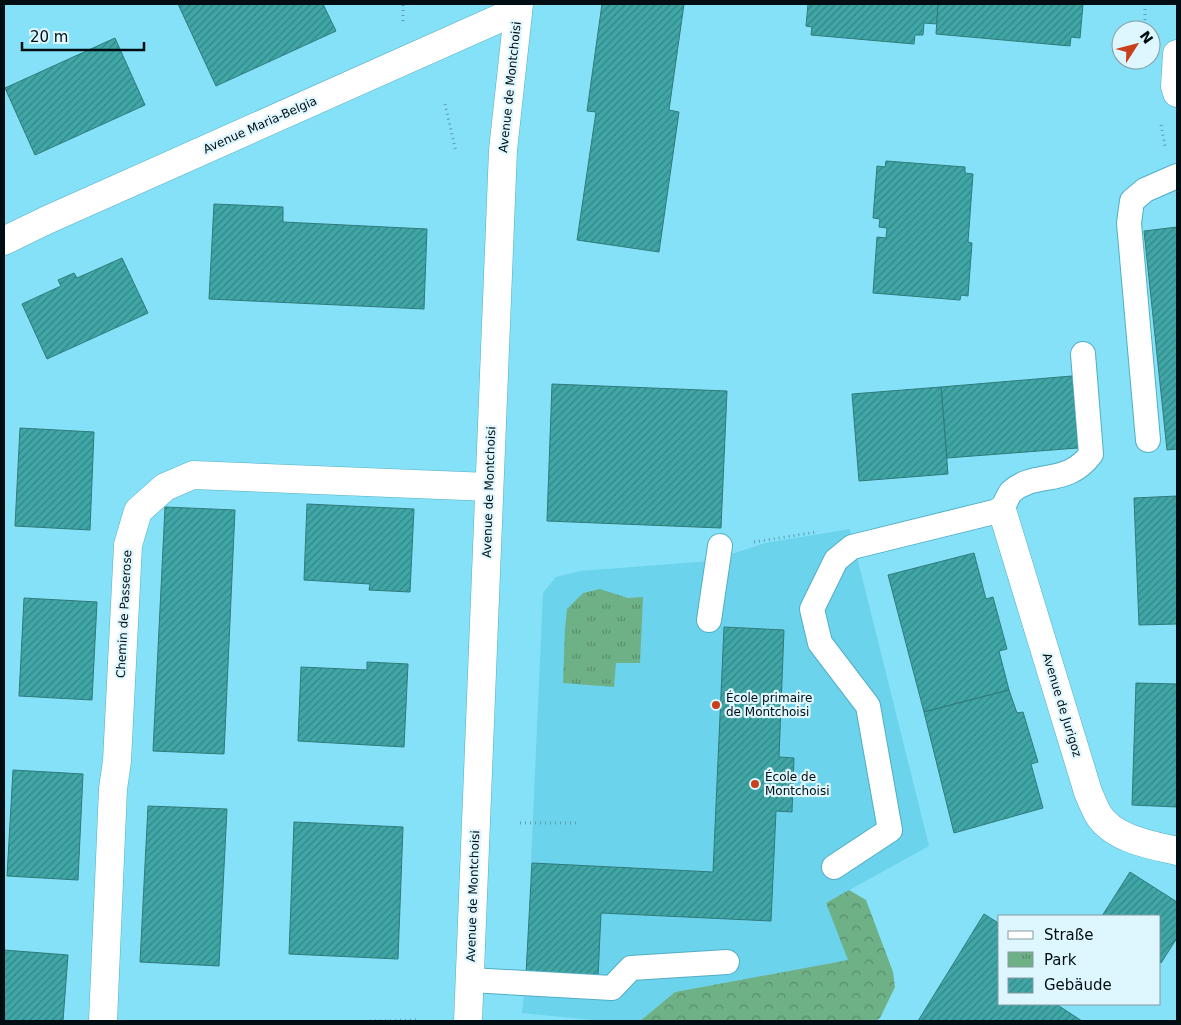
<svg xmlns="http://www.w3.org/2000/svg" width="1181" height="1025" viewBox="0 0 1181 1025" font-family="'DejaVu Sans',sans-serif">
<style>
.built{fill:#6cd3ec}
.forest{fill:url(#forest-crowns)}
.park{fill:url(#park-tufts)}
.building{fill:url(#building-hatch);stroke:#2f7b7c}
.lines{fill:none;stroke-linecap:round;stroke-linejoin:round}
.lane-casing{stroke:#52aec4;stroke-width:26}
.street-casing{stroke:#52aec4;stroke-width:29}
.secondary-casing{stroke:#52aec4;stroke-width:29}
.path{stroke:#5c9fb0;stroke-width:3;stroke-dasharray:1 4;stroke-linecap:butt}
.lane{stroke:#fff;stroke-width:24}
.street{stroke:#fff;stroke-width:28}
.secondary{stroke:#fff;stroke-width:28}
.poi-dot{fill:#c9401a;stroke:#def7fe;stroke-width:2}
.labels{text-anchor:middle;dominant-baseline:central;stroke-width:4.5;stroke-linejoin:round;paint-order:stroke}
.street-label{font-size:12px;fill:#000e13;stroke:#def7fe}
.poi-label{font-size:12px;fill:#000e13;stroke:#def7fe;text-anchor:start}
</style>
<defs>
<pattern id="forest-crowns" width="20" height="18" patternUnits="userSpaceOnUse" patternTransform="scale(1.25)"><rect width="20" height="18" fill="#6eb187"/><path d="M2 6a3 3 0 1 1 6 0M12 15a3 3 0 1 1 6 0" fill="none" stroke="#588e6d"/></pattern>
<pattern id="park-tufts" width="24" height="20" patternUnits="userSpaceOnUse" patternTransform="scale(1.25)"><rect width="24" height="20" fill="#6eb187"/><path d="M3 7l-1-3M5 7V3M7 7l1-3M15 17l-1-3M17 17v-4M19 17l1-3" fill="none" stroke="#588e6d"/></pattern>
<pattern id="building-hatch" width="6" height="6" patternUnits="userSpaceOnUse" patternTransform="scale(1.25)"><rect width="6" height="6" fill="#40a6a6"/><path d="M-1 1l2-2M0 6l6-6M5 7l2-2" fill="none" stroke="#338686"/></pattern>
</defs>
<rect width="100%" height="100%" fill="#85e1f7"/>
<path class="built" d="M 850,529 L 929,846 L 826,903 L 849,960 L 675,992 L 640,1021 L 602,1021 L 522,1013 L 526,974 L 543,593 L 556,577 L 580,571 L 711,561 L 765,543 Z"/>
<path class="forest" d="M 849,890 L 866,900 L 893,972 L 895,987 L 880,1018 L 875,1021 L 640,1021 L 675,992 L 848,960 L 826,903 Z"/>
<path class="park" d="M 600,589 L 628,598 L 643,597 L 640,663 L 616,663 L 614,687 L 563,683 L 565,629 L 567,609 L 583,593 Z"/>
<g class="building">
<path d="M 178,4 L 323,4 L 336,31 L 216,86 Z"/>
<path d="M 602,4 L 684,4 L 669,110 L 679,112 L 659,252 L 577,240 L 596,112 L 587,111 Z"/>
<path d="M 808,4 L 938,4 L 937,24 L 924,23 L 923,35 L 915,35 L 914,44 L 811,35 L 812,27 L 806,26 Z"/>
<path d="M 938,4 L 1083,4 L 1080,38 L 1071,37 L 1070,46 L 936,34 Z"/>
<path d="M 115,38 L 145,105 L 35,155 L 5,88 Z"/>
<path d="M 886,161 L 965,167 L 965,173 L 973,174 L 968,242 L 972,243 L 968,296 L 961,295 L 960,300 L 873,293 L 877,237 L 886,238 L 887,228 L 879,227 L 880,219 L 873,218 L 877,166 L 885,167 Z"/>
<path d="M 214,204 L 283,207 L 283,222 L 427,229 L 424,309 L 209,299 Z"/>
<path d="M 1177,227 L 1177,449 L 1167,450 L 1144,231 Z"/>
<path d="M 122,258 L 148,313 L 47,359 L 22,304 L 61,286 L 58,280 L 74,273 L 77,278 Z"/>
<path d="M 1072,376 L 1078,448 L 947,458 L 941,387 Z"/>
<path d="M 552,384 L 727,391 L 721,528 L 547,521 Z"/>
<path d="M 941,387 L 948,474 L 859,481 L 852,394 Z"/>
<path d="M 20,428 L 94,432 L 90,530 L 15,526 Z"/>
<path d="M 1177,496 L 1177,624 L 1139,625 L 1134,498 Z"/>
<path d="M 307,504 L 414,509 L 410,592 L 369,590 L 370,584 L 304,580 Z"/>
<path d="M 165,507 L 235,510 L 224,754 L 153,751 Z"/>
<path d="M 974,553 L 986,599 L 993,597 L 1007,649 L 999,651 L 1009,690 L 924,712 L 888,575 Z"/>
<path d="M 24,598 L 97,602 L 92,700 L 19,696 Z"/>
<path d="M 724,627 L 784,630 L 779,757 L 794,758 L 792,812 L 776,811 L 771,921 L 601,913 L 598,977 L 526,974 L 532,863 L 713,872 Z"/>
<path d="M 367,662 L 408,664 L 404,747 L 298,741 L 301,667 L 367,670 Z"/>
<path d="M 1136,683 L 1177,684 L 1177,807 L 1132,805 Z"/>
<path d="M 1009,690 L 1017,713 L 1023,712 L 1038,762 L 1031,764 L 1043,808 L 954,833 L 924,712 Z"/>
<path d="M 13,770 L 83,774 L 78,880 L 7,876 Z"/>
<path d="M 148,806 L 227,809 L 219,966 L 140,962 Z"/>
<path d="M 294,822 L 403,827 L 398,959 L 289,954 Z"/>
<path d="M 1130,872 L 1177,902 L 1177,938 L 1161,963 L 1160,962 L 1160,916 L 1102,916 Z"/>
<path d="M 984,914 L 1000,924 L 1000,1004 L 1056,1004 L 1082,1021 L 918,1021 Z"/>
<path d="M 4,950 L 68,955 L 63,1021 L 4,1021 Z"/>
</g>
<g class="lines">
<defs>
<g id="lane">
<path d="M 1148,440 L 1129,223 L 1132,201 L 1145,190 L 1177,176"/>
<path d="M 709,620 L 720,546"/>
<path d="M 834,867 L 890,830 L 868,706 L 820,643 L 812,609 L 836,560 L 852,547 L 1002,510 C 1005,504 1007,497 1011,492 C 1035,470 1067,487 1091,454 L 1083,354"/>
<path d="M 470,980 L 612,988 L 631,968 L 727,962"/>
</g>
<g id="street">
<path d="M 1177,54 L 1175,86 L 1177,93"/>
<path d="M 4,241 L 47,220 L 518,10"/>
<path d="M 1002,510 L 1088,792 C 1091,799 1094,807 1098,814 C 1113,839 1151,845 1177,851"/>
<path d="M 103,1021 L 113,789 L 117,761 L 128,545 L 138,511 L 165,487 L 193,475 L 489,487"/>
</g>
<path id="secondary" d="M 468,1021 L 503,150 L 519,4"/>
</defs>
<use href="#lane" class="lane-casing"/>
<use href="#street" class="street-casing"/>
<use href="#secondary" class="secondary-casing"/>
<g class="path">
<path d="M 1145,4 L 1145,30"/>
<path d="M 403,21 L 403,4"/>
<path d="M 445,104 L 456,152"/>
<path d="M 1161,125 L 1165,146"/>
<path d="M 754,542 L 817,532"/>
<path d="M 520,823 L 578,823"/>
<path d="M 370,1021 L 417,1020"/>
</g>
<use href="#lane" class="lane"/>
<use href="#street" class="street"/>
<use href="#secondary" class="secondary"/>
</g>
<g class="poi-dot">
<circle cx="716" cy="705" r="5"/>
<circle cx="755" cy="784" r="5"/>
</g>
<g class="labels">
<g class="street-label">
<text transform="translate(510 87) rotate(-84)">Avenue de Montchoisi</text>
<text transform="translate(260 125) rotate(-24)">Avenue Maria-Belgia</text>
<text transform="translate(489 492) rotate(-88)">Avenue de Montchoisi</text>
<text transform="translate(124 614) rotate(-87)">Chemin de Passerose</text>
<text transform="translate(1062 705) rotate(73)">Avenue de Jurigoz</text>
<text transform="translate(473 896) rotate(-88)">Avenue de Montchoisi</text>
</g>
<g class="poi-label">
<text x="726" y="698">École primaire<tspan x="726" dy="14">de Montchoisi</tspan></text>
<text x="765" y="777">École de<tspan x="765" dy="14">Montchoisi</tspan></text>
</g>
</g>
<rect width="1181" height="1025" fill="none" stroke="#000e13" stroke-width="10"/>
<rect x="998" y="915" width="162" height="90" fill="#def7fe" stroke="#859aa0"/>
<rect x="1008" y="931" width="25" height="8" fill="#ffffff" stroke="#859aa0"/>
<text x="1044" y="940" font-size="15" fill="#000e13">Straße</text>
<rect x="1008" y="952" width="25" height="15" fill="url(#park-tufts)" stroke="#859aa0"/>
<text x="1044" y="965" font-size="15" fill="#000e13">Park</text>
<rect x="1008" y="978" width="25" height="15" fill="url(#building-hatch)" stroke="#859aa0"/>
<text x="1044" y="990" font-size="15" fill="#000e13">Gebäude</text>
<g transform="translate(1136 45) rotate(54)"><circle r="24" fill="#def7fe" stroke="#859aa0"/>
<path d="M0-4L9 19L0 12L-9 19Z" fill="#c9401a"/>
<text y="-8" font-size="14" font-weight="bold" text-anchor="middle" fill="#000e13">N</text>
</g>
<path d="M22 42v8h122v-8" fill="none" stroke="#000e13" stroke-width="2.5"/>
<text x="30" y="42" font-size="15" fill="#000e13" stroke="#def7fe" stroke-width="4" paint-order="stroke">20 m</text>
</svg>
